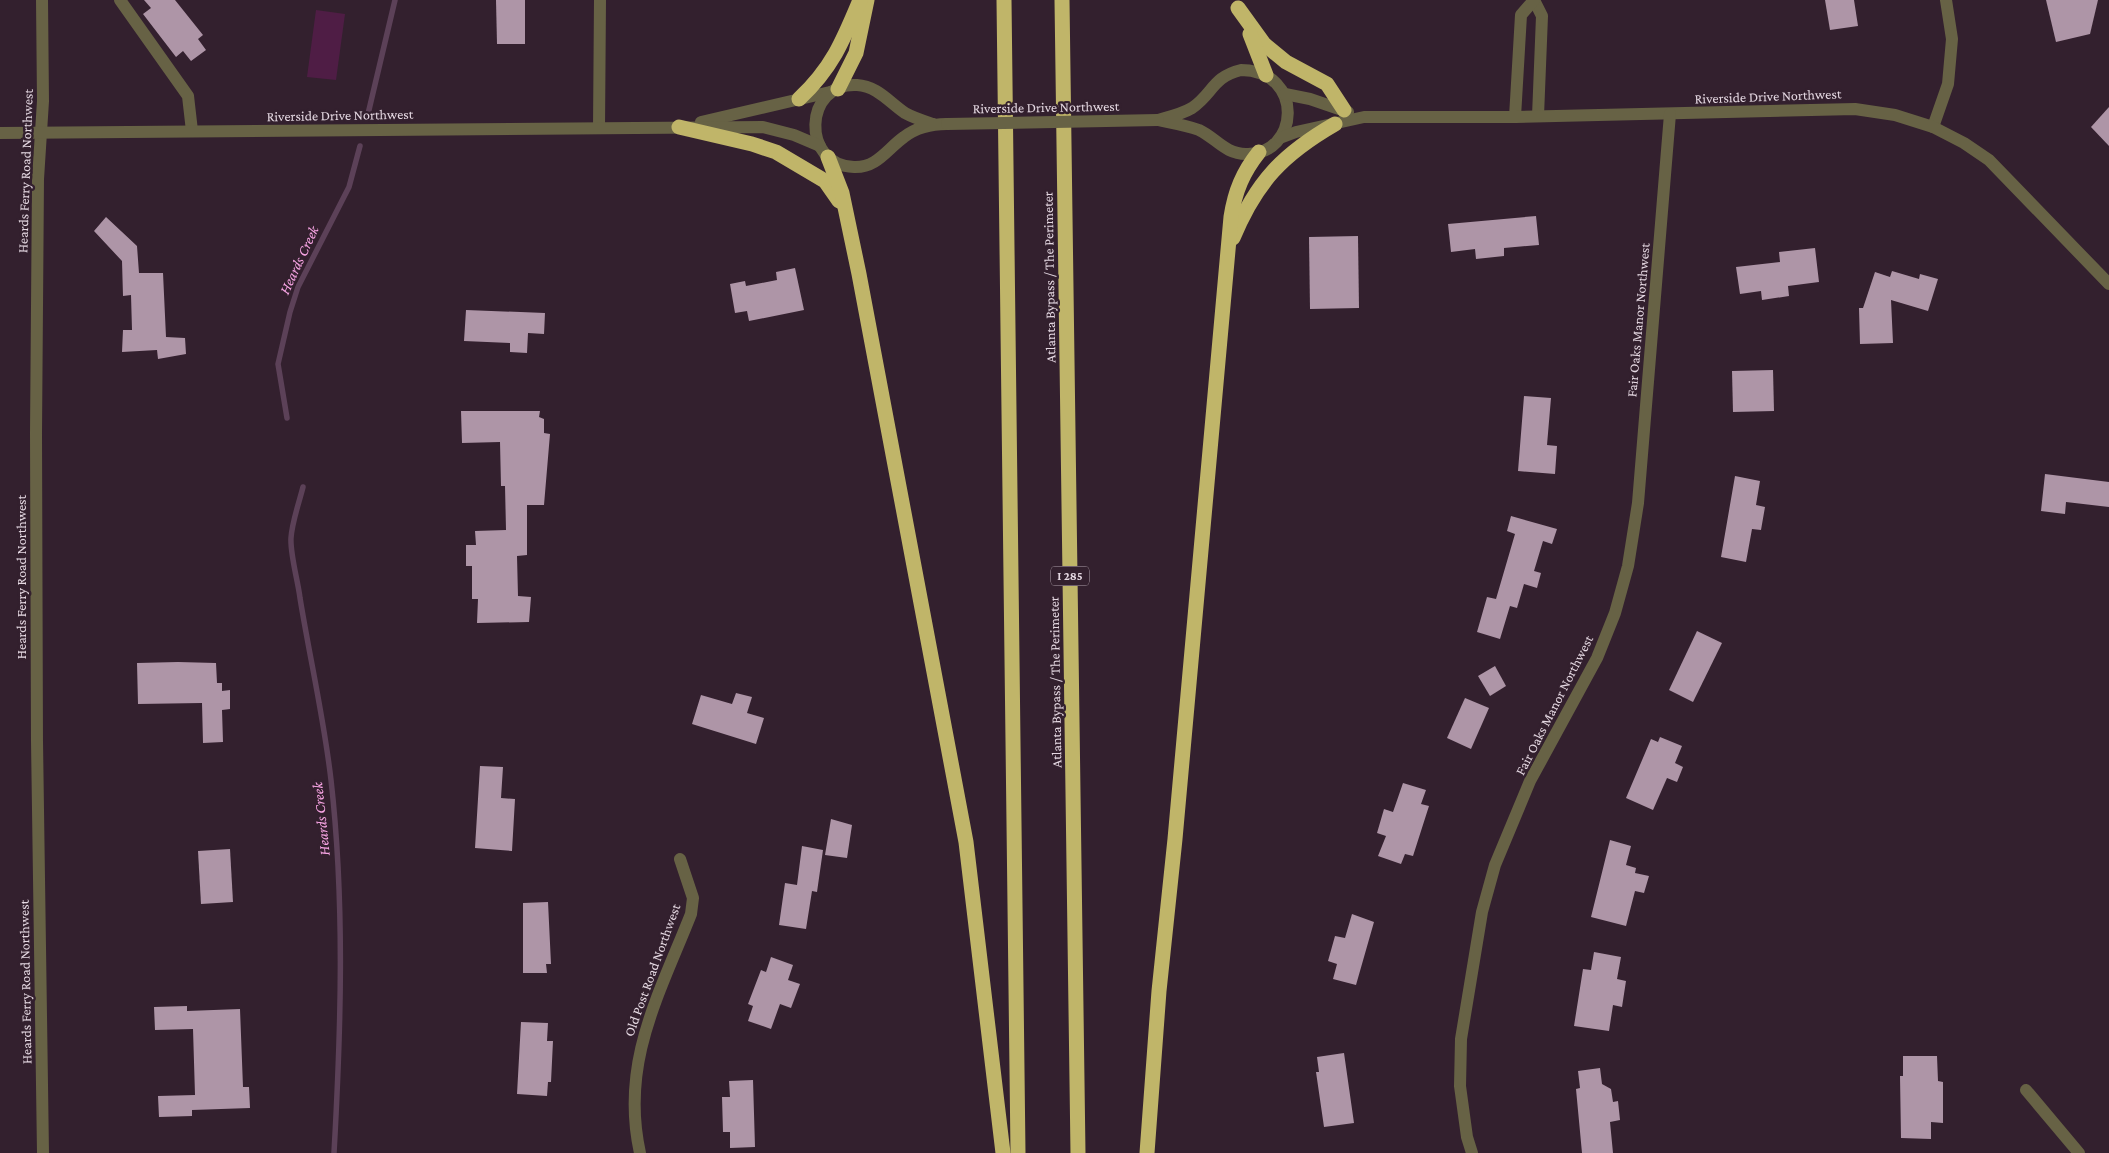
<svg xmlns="http://www.w3.org/2000/svg" width="2109" height="1153" viewBox="0 0 2109 1153" font-family="'Crimson Pro',serif">
<style>
.green{fill:#4f1d45}
.lines{fill:none;stroke-linecap:round;stroke-linejoin:round}
.stream{stroke:#5c4158;stroke-width:5.5}
.building{fill:#ae95a7}
.minor{stroke:#676245;stroke-width:12}
.highway{stroke:#c0b569;stroke-width:15}
.minor-bridge{stroke:#676245;stroke-width:12}
.labels{text-anchor:middle;dominant-baseline:central;stroke-width:5;stroke-linejoin:round;paint-order:stroke}
.shield{fill:#33202e;stroke:#b0a1ac;stroke-width:1}
.shield-label{font-size:12px;font-weight:bold;fill:#e5d8e2}
.street-label{font-size:14px;fill:#e5d8e2;stroke:#33202e}
.water-label{font-size:15px;font-style:italic;fill:#faa6e6;stroke:#33202e}
</style>
<rect width="100%" height="100%" fill="#33202e"/>
<path class="green" d="M 316,10 L 345,14 L 336,80 L 307,77 Z"/>
<g class="lines">
<g class="stream">
<path d="M 368,114 L 395,0"/>
<path d="M 287,418 L 278,364 L 290,312 L 298,287 L 349,187 L 360,146"/>
<path d="M 303,487 C 299,503 292,522 291,538 C 290,554 298,581 300,598 C 310,659 324,719 331,780 C 345,903 341,1029 334,1153"/>
</g>
</g>
<g class="building">
<path d="M 144,0 L 175,0 L 203,35 L 198,39 L 206,50 L 191,61 L 183,51 L 176,57 L 143,14 L 151,8 Z"/>
<path d="M 496,0 L 525,0 L 525,44 L 497,44 Z"/>
<path d="M 1825,0 L 1854,0 L 1858,26 L 1830,30 Z"/>
<path d="M 2046,0 L 2098,0 L 2090,34 L 2056,42 Z"/>
<path d="M 2109,107 L 2109,146 L 2091,127 Z"/>
<path d="M 1536,216 L 1539,245 L 1504,248 L 1504,256 L 1476,259 L 1475,249 L 1451,252 L 1448,224 Z"/>
<path d="M 106,217 L 137,246 L 139,273 L 163,273 L 166,337 L 185,338 L 186,354 L 158,359 L 157,350 L 122,352 L 123,330 L 132,330 L 131,295 L 123,296 L 122,261 L 94,231 Z"/>
<path d="M 1358,236 L 1359,308 L 1310,309 L 1309,237 Z"/>
<path d="M 1815,248 L 1819,282 L 1788,286 L 1789,296 L 1762,300 L 1761,291 L 1740,294 L 1736,267 L 1780,262 L 1779,252 Z"/>
<path d="M 795,268 L 804,310 L 749,321 L 747,311 L 735,313 L 730,284 L 745,281 L 746,286 L 777,280 L 776,272 Z"/>
<path d="M 1892,271 L 1919,279 L 1920,274 L 1938,279 L 1928,311 L 1891,300 L 1893,343 L 1860,344 L 1859,308 L 1863,308 L 1875,272 L 1890,277 Z"/>
<path d="M 466,310 L 545,313 L 544,334 L 528,333 L 527,353 L 510,352 L 510,343 L 464,341 Z"/>
<path d="M 1773,370 L 1774,411 L 1733,412 L 1732,371 Z"/>
<path d="M 1524,396 L 1551,398 L 1547,445 L 1557,446 L 1555,474 L 1518,471 Z"/>
<path d="M 461,411 L 540,411 L 539,417 L 544,419 L 544,433 L 550,434 L 544,505 L 527,505 L 527,555 L 517,556 L 518,596 L 531,597 L 529,622 L 477,623 L 478,599 L 472,599 L 472,566 L 466,566 L 466,545 L 476,545 L 475,531 L 506,530 L 505,486 L 501,486 L 500,442 L 462,443 Z"/>
<path d="M 2045,474 L 2109,482 L 2109,507 L 2066,502 L 2065,514 L 2041,511 Z"/>
<path d="M 1735,476 L 1760,481 L 1756,505 L 1765,507 L 1761,530 L 1752,529 L 1746,562 L 1721,557 Z"/>
<path d="M 1511,516 L 1557,529 L 1552,544 L 1543,541 L 1534,571 L 1541,573 L 1537,588 L 1524,584 L 1517,608 L 1510,606 L 1500,639 L 1477,632 L 1487,597 L 1496,599 L 1515,534 L 1507,531 Z"/>
<path d="M 1697,631 L 1722,643 L 1693,702 L 1669,690 Z"/>
<path d="M 178,662 L 216,663 L 217,683 L 222,683 L 222,691 L 230,690 L 230,709 L 222,710 L 223,742 L 203,743 L 202,703 L 138,704 L 137,663 Z"/>
<path d="M 1495,666 L 1506,686 L 1490,696 L 1478,676 Z"/>
<path d="M 736,693 L 752,697 L 747,713 L 764,718 L 756,744 L 692,724 L 701,695 L 732,704 Z"/>
<path d="M 1465,698 L 1489,708 L 1471,749 L 1447,738 Z"/>
<path d="M 1660,737 L 1682,746 L 1675,763 L 1683,767 L 1677,782 L 1667,778 L 1653,810 L 1626,798 L 1651,739 L 1658,742 Z"/>
<path d="M 480,766 L 503,767 L 501,798 L 515,799 L 512,851 L 475,848 Z"/>
<path d="M 1403,783 L 1426,790 L 1421,804 L 1429,806 L 1413,856 L 1405,854 L 1401,864 L 1378,856 L 1386,836 L 1377,833 L 1384,809 L 1393,812 Z"/>
<path d="M 831,819 L 852,825 L 847,858 L 825,855 Z"/>
<path d="M 1610,840 L 1631,846 L 1626,865 L 1636,868 L 1635,873 L 1649,876 L 1644,893 L 1635,891 L 1626,926 L 1591,917 Z"/>
<path d="M 802,846 L 823,850 L 817,892 L 812,891 L 806,929 L 779,925 L 785,883 L 797,885 Z"/>
<path d="M 230,849 L 233,902 L 201,904 L 198,851 Z"/>
<path d="M 548,902 L 551,964 L 546,964 L 547,973 L 523,973 L 523,903 Z"/>
<path d="M 1352,914 L 1374,922 L 1356,985 L 1333,979 L 1337,964 L 1328,961 L 1335,936 L 1345,938 Z"/>
<path d="M 1594,952 L 1621,957 L 1617,979 L 1626,981 L 1622,1007 L 1613,1005 L 1609,1031 L 1574,1026 L 1583,969 L 1591,970 Z"/>
<path d="M 771,957 L 793,965 L 788,980 L 800,984 L 791,1008 L 780,1004 L 771,1029 L 748,1021 L 753,1006 L 748,1004 L 761,970 L 766,972 Z"/>
<path d="M 187,1006 L 187,1011 L 240,1009 L 243,1087 L 249,1087 L 250,1108 L 192,1110 L 192,1116 L 159,1117 L 158,1096 L 195,1095 L 193,1029 L 155,1030 L 154,1007 Z"/>
<path d="M 521,1022 L 548,1023 L 547,1041 L 553,1041 L 551,1082 L 548,1082 L 547,1096 L 517,1094 Z"/>
<path d="M 1344,1053 L 1354,1123 L 1324,1127 L 1316,1072 L 1319,1072 L 1317,1057 Z"/>
<path d="M 1903,1056 L 1937,1056 L 1938,1081 L 1943,1082 L 1943,1123 L 1931,1122 L 1931,1139 L 1901,1138 L 1900,1076 L 1903,1076 Z"/>
<path d="M 1600,1068 L 1602,1084 L 1611,1089 L 1613,1102 L 1618,1101 L 1620,1120 L 1610,1122 L 1613,1153 L 1582,1153 L 1576,1089 L 1580,1088 L 1578,1071 Z"/>
<path d="M 753,1080 L 755,1147 L 730,1148 L 730,1132 L 723,1132 L 722,1097 L 730,1097 L 729,1081 Z"/>
</g>
<g class="lines">
<g class="minor">
<path d="M 42,0 L 43,101 L 38,179 L 36,434 L 37,741 L 43,1153"/>
<path d="M 120,0 L 188,96 L 192,131"/>
<path d="M 1534,0 L 1542,16 L 1538,116"/>
<path d="M 1241,70 C 1306,71 1299,156 1246,154 C 1225,154 1216,138 1199,130 C 1186,125 1172,123 1158,120 C 1169,117 1182,114 1192,108 C 1213,94 1212,77 1241,70 Z"/>
<path d="M 1285,94 L 1310,99 L 1348,112"/>
<path d="M 1515,117 L 1521,15 L 1534,0"/>
<path d="M 701,122 L 830,92"/>
<path d="M 933,124 C 924,121 914,118 905,113 C 889,102 877,86 857,85 C 803,82 801,166 854,167 C 877,168 887,149 904,137 C 917,127 932,124 947,124"/>
<path d="M 1933,127 L 1948,84 L 1952,39 L 1946,0"/>
<path d="M 599,128 L 600,0"/>
<path d="M 0,133 L 763,127 L 794,135 L 820,146"/>
<path d="M 1280,138 L 1296,132 L 1364,117 L 1515,117 L 1855,109 L 1895,115 L 1933,127 L 1964,143 L 1989,160 L 2109,284"/>
<path d="M 2026,1090 L 2079,1153"/>
<path d="M 640,1153 C 620,1063 659,995 691,914 L 693,898 L 680,859"/>
<path d="M 1472,1153 L 1467,1137 L 1460,1086 L 1461,1039 L 1482,912 L 1495,865 L 1530,781 L 1597,658 L 1615,613 L 1628,566 L 1638,503 L 1670,114"/>
</g>
<g class="highway">
<path d="M 1004,0 L 1018,1153"/>
<path d="M 1062,0 L 1078,1153"/>
<path d="M 1238,8 L 1264,44 L 1286,62 L 1327,84 L 1344,110"/>
<path d="M 1250,34 L 1266,75"/>
<path d="M 838,89 L 856,53 L 867,0"/>
<path d="M 799,99 C 832,68 843,41 860,0"/>
<path d="M 679,127 L 752,144 L 776,152 L 825,181 L 839,201"/>
<path d="M 828,157 L 842,193 L 859,274 L 966,842 L 1003,1153"/>
<path d="M 1233,238 C 1256,182 1283,154 1335,124"/>
<path d="M 1147,1153 L 1159,991 L 1175,839 L 1231,217 C 1235,191 1243,172 1259,152"/>
</g>
<path class="minor-bridge" d="M 947,124 L 1158,120"/>
</g>
<g class="labels">
<rect class="shield" x="1051" y="566.5" width="38" height="19" rx="4"/>
<g class="shield-label">
<text x="1070" y="576">I 285</text>
</g>
<g class="street-label">
<text transform="translate(1768 96) rotate(-2)">Riverside Drive Northwest</text>
<text transform="translate(1046 107) rotate(-1)">Riverside Drive Northwest</text>
<text transform="translate(340 115) rotate(-1)">Riverside Drive Northwest</text>
<text transform="translate(25 171) rotate(-88)">Heards Ferry Road Northwest</text>
<text transform="translate(1049 277) rotate(-91)">Atlanta Bypass / The Perimeter</text>
<text transform="translate(1638 320) rotate(-85)">Fair Oaks Manor Northwest</text>
<text transform="translate(21 577) rotate(-90)">Heards Ferry Road Northwest</text>
<text transform="translate(1055 682) rotate(-91)">Atlanta Bypass / The Perimeter</text>
<text transform="translate(1554 705) rotate(-63)">Fair Oaks Manor Northwest</text>
<text transform="translate(652 970) rotate(-70)">Old Post Road Northwest</text>
<text transform="translate(25 982) rotate(-91)">Heards Ferry Road Northwest</text>
</g>
<g class="water-label">
<text transform="translate(299 260) rotate(-65)">Heards Creek</text>
<text transform="translate(321 819) rotate(-96)">Heards Creek</text>
</g>
</g>
</svg>
